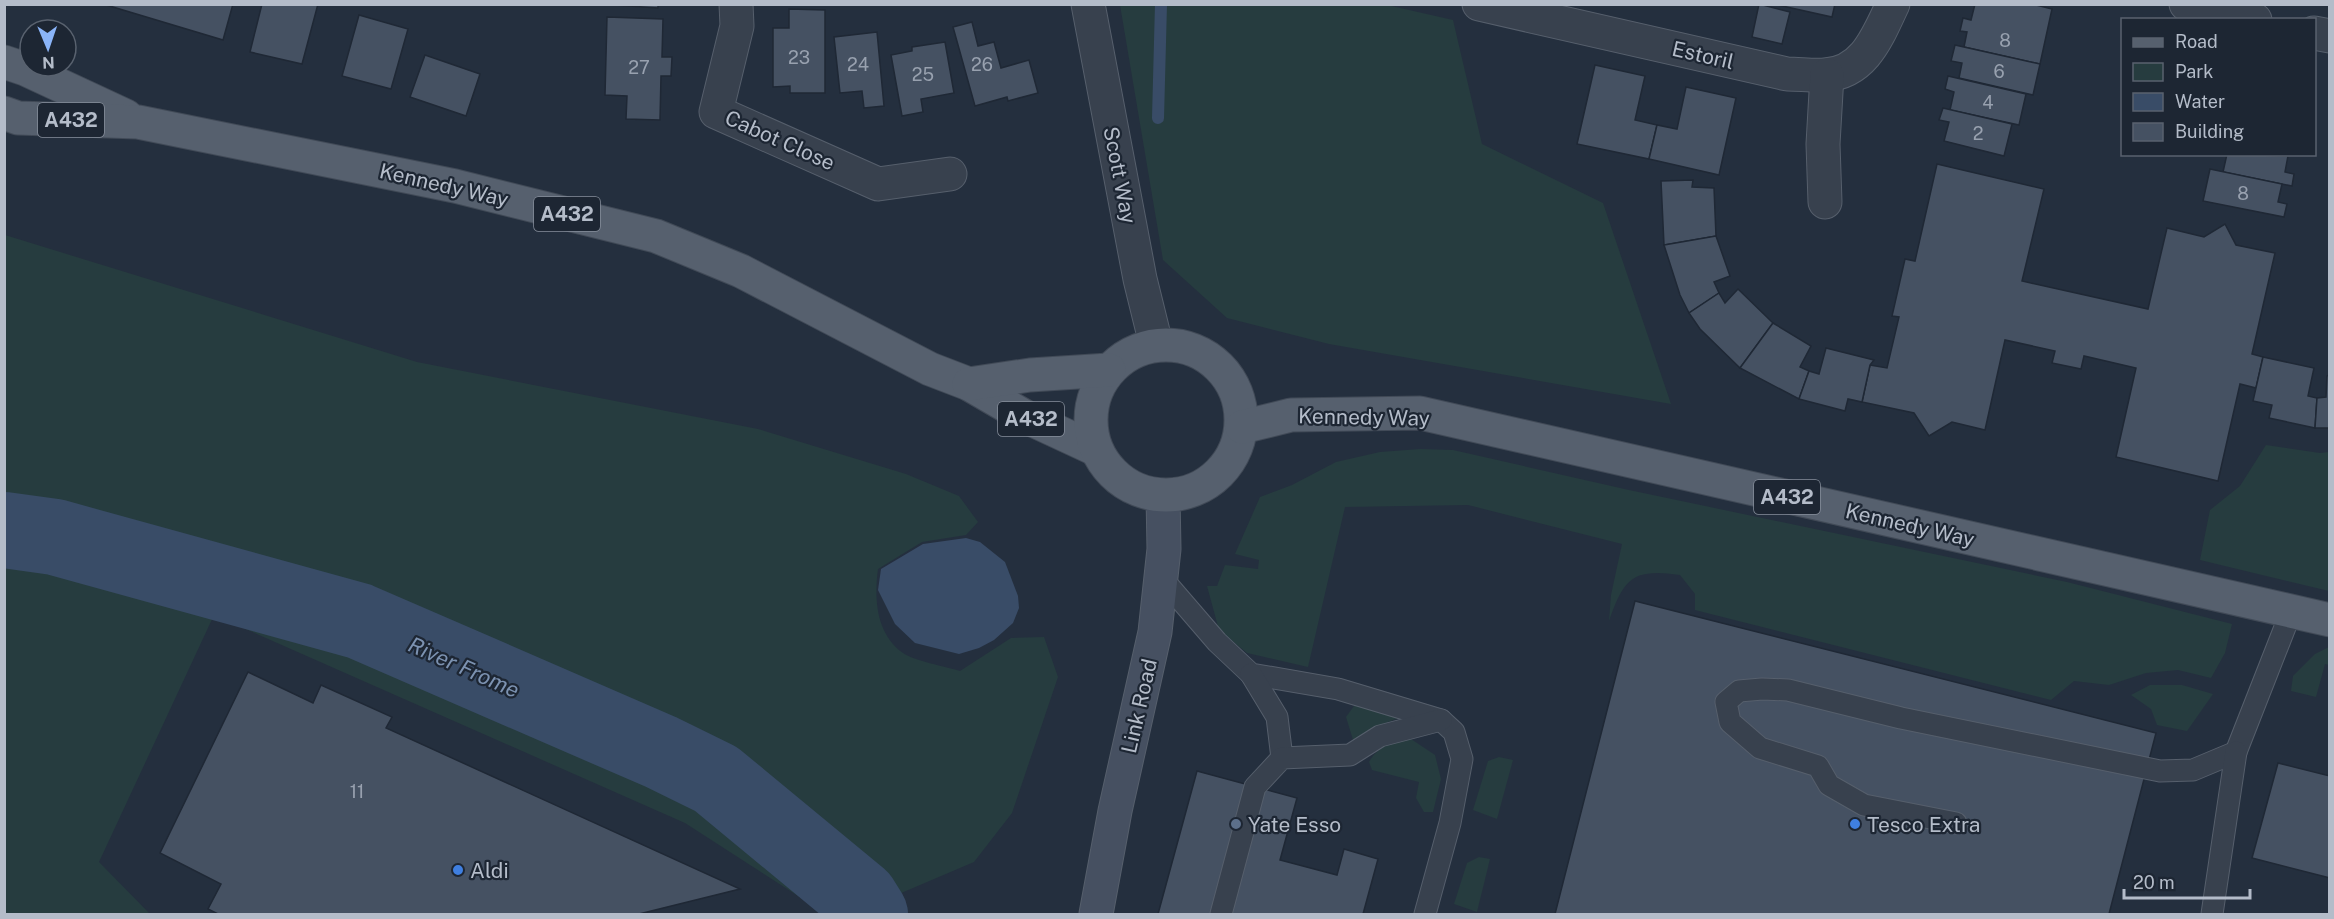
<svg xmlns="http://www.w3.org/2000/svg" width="2334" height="919" viewBox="0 0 2334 919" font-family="'Public Sans',sans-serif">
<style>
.green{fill:#263c3f}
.water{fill:#394c67}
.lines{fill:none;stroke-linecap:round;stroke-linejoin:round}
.stream{stroke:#394c67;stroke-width:12}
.river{stroke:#394c67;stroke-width:76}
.building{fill:#455162;stroke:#1f2835;stroke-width:1.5}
.service-casing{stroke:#565f6c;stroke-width:23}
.minor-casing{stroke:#565f6c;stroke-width:35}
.tertiary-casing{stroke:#565f6c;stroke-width:35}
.secondary-casing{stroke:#565f6c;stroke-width:35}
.primary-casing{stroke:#414a57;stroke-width:35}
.service{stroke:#38414e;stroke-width:21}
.minor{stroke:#38414e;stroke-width:33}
.tertiary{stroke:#38414e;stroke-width:33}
.secondary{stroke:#465061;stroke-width:33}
.primary{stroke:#56606e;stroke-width:33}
.service-dot{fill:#5c6f8a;stroke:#1d2633;stroke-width:2}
.shop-dot{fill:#3f7fe0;stroke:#1d2633;stroke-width:2}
.labels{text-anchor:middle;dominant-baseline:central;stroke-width:4.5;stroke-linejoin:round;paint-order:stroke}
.number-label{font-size:18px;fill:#98a1af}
.shield{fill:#1d2633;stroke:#878f9c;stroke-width:1.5}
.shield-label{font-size:20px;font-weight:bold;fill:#b4bcc9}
.street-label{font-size:21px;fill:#b4bcc9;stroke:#1d2633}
.poi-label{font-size:21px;fill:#b4bcc9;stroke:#1d2633;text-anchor:start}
.water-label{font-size:22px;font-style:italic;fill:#7c92b1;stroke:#1d2633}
</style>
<rect width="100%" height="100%" fill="#242f3e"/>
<g class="green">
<path d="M 1387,5 L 1453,20 L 1482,144 L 1603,203 L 1671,404 L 1329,344 L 1227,318 L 1163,260 L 1120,5 Z"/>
<path d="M 5,235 L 417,362 L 758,429 L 906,474 L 959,496 L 978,522 L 966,535 L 922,542 L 878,569 C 874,599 876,634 903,653 C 912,660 947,667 960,671 L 1011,638 L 1044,637 L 1058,677 L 1012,813 L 974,862 L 852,914 L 826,914 L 685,823 L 214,615 L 99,862 L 150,914 L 5,914 Z"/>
<path d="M 2266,445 L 2320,453 L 2329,452 L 2329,591 L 2200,560 L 2210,510 L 2240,486 Z"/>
<path d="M 1420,449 L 1453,450 L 1629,490 L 2067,582 L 2232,624 L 2225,653 L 2211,678 L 2178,670 L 2146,673 L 2109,685 L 2074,681 L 2051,700 L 1695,610 L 1695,594 L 1680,575 C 1633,568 1624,578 1609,621 L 1611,595 L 1622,544 L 1468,505 L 1345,507 L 1308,667 L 1247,653 L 1219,630 L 1207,586 L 1217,586 L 1225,565 L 1258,569 L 1259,560 L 1235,554 L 1260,497 L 1292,485 L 1336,462 L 1380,452 Z"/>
<path d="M 2329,647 L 2329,665 L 2325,664 L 2316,697 L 2291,691 L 2293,676 L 2315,654 Z"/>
<path d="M 2150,685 L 2182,685 L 2213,694 L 2187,731 L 2157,725 L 2151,709 L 2131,695 Z"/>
<path d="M 1354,706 L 1369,706 L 1402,717 C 1383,723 1369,730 1354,743 L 1346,717 Z"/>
<path d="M 1411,739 L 1435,755 L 1441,779 L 1433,812 L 1424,812 L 1416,798 L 1419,782 L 1372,770 L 1369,762 C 1378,746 1394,741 1411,739 Z"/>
<path d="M 1499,757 L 1513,760 L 1497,819 L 1473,810 L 1488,761 Z"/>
<path d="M 1479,857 L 1490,859 L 1477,912 L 1454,904 L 1467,863 Z"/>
</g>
<path class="water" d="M 966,538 L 980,542 L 1005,562 L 1018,596 L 1019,608 L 1013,623 L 994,640 L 979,648 L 959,654 L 915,643 L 895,624 L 878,590 L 881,569 L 923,544 Z"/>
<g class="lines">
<path class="stream" d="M 1158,118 L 1161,4"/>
<path class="river" d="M 4,530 L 55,537 L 359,621 L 661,752 L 716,779 L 860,898 L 870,914"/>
</g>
<g class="building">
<path d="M 103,4 L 233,4 L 223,40 Z"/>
<path d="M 262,4 L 318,4 L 302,64 L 250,52 Z"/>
<path d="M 599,4 L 658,4 L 658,8 Z"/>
<path d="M 1759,4 L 1790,12 L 1782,44 L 1752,37 Z"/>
<path d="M 1774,4 L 1835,4 L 1832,17 Z"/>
<path d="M 1975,4 L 2032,4 L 2052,9 L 2040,64 L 1964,47 L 1967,32 L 1960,31 L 1963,18 L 1971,20 Z"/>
<path d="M 789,9 L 825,10 L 825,93 L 790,93 L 790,86 L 773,87 L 773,28 L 789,28 Z"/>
<path d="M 359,15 L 408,29 L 391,89 L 342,76 Z"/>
<path d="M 607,17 L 663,19 L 662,57 L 672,57 L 671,76 L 661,76 L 660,120 L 626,119 L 627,96 L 605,95 Z"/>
<path d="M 972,22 L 978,46 L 994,42 L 1001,68 L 1029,60 L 1038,93 L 1008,101 L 1007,97 L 975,106 L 953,27 Z"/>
<path d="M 877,32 L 884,106 L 864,108 L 862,91 L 840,93 L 834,37 Z"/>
<path d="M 945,42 L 954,93 L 921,99 L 923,112 L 902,116 L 891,55 L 912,51 L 912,47 Z"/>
<path d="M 1955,45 L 2040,64 L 2033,95 L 1959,78 L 1962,63 L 1951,61 Z"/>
<path d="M 425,55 L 480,74 L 466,116 L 410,97 Z"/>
<path d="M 1595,65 L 1645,76 L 1635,120 L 1657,125 L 1649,159 L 1577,144 Z"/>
<path d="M 1948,76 L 2026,94 L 2019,125 L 1950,110 L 1954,92 L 1945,89 Z"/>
<path d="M 1686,87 L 1736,98 L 1719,175 L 1649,159 L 1657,125 L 1677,129 Z"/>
<path d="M 1943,108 L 2012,124 L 2004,156 L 1944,141 L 1949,122 L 1939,120 Z"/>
<path d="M 2227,154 L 2288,156 L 2285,172 L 2294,174 L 2292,186 L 2223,172 Z"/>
<path d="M 1937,164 L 2044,189 L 2022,281 L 2148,309 L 2167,228 L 2204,237 L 2225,224 L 2236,245 L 2275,253 L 2252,354 L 2263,357 L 2256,388 L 2240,384 L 2218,481 L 2116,457 L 2136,368 L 2084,356 L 2081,369 L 2052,363 L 2055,351 L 2005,340 L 1985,430 L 1952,422 L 1929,436 L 1914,413 L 1862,402 L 1870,365 L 1887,368 L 1899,317 L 1892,316 L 1905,259 L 1915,261 Z"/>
<path d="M 2210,169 L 2282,184 L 2278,202 L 2287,204 L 2284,217 L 2203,201 Z"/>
<path d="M 1693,180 L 1692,187 L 1714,188 L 1716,236 L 1664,245 L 1661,181 Z"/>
<path d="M 1716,236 L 1730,276 L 1714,282 L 1719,293 L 1689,313 L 1680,295 L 1664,245 Z"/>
<path d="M 1738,289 L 1773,323 L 1740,368 L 1700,329 L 1689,313 L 1719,293 L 1725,303 Z"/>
<path d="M 1773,323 L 1811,346 L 1800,367 L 1809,371 L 1799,399 L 1740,368 Z"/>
<path d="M 1826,348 L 1874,360 L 1870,365 L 1862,402 L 1848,399 L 1845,411 L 1799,399 L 1809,371 L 1819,374 Z"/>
<path d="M 2263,357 L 2314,368 L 2308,396 L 2317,398 L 2315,428 L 2269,418 L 2272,405 L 2253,401 Z"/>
<path d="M 2330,375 L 2330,428 L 2315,428 L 2317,398 L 2326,397 L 2327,376 Z"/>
<path d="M 1635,601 L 2156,733 L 2109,914 L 1555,914 Z"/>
<path d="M 248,672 L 313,703 L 321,685 L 392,717 L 386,728 L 740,889 L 639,914 L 218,914 L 208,909 L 221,884 L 160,853 Z"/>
<path d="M 2278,763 L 2330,776 L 2330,878 L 2252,858 Z"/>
<path d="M 1197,771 L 1297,798 L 1280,860 L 1337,875 L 1344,849 L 1378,859 L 1363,914 L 1158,914 Z"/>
</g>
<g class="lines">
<defs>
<g id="service">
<path d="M 1161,577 L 1217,642 L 1251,674 L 1338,689 L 1441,720 L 1454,732 L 1462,759 L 1450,823 L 1425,914"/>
<path d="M 1251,674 L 1277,717 L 1282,758"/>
<path d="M 1956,823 L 1864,805 L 1829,785 L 1818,766 L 1760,748 L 1730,722 L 1726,702 L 1739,691 L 1762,689 L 1788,690 L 1901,718 L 2160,771 L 2193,770 L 2236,752 L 2291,612"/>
<path d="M 1221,914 L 1255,787 L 1282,758 L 1350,755 L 1380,736 L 1441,720"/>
<path d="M 2212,914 L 2236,752"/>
</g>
<g id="minor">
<path d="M 736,4 L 737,26 L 716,112 L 878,184 L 950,174"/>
<path d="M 1479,4 L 1787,74 C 1800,74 1813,76 1825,75 C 1865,73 1878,35 1893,4"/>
<path d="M 2186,4 L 2255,20"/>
<path d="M 2314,33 L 2330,36"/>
<path d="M 1825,202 L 1823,144 L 1827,75"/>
</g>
<path id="tertiary" d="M 1088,4 L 1140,279 L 1156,344"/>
<path id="secondary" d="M 1096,914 L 1115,811 L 1155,632 L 1164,549 L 1163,496"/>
<g id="primary">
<path d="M 4,62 L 25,69 L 126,116"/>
<path d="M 4,113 L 18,118 L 138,122 L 455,186 L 656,236 L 741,271 L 930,369 L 969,384 L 1024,416 L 1095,449"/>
<circle cx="1166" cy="420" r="75"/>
<path d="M 969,384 L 1030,375 L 1109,370"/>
<path d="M 1242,427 L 1291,415 L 1420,413 L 2330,620"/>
</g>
</defs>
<use href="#service" class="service-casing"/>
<use href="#minor" class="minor-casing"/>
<use href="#tertiary" class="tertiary-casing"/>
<use href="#secondary" class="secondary-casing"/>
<use href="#primary" class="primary-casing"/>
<use href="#service" class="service"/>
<use href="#minor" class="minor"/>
<use href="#tertiary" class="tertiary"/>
<use href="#secondary" class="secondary"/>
<use href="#primary" class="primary"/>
</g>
<circle class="service-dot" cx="1236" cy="824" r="6"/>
<g class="shop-dot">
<circle cx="1855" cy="824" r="6"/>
<circle cx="458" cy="870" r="6"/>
</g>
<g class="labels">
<g class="number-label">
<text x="2005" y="40">8</text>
<text x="799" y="57">23</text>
<text x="858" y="64">24</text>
<text x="982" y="64">26</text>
<text x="639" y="67">27</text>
<text x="1999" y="71">6</text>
<text x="923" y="74">25</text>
<text x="1988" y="102">4</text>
<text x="1978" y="133">2</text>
<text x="2243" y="193">8</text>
<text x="357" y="791">11</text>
</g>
<g class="shield">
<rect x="38" y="103" width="66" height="34" rx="4.5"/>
<rect x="534" y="197" width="66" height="34" rx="4.5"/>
<rect x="998" y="402" width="66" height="34" rx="4.5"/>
<rect x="1754" y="480" width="66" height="34" rx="4.5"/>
</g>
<g class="shield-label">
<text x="71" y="120">A432</text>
<text x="567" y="214">A432</text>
<text x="1031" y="419">A432</text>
<text x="1787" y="497">A432</text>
</g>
<g class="street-label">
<text transform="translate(1703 55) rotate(13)">Estoril</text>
<text transform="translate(780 140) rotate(24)">Cabot Close</text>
<text transform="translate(1120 175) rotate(79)">Scott Way</text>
<text transform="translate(444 185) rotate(13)">Kennedy Way</text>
<text transform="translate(1364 417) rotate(1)">Kennedy Way</text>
<text transform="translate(1910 525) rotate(13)">Kennedy Way</text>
<text transform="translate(1139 706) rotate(-77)">Link Road</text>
</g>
<g class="poi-label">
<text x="1248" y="824">Yate Esso</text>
<text x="1867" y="824">Tesco Extra</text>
<text x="470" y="870">Aldi</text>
</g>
<g class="water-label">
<text transform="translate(464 667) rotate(24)">River Frome</text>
</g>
</g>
<rect width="2334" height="919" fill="none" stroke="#b4bcc9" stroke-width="12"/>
<rect x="2121" y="18" width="195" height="138" fill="#1d2633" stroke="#59626f" stroke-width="1.5"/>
<rect x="2133" y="38" width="30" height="9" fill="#56606e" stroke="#59626f" stroke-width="1.5"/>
<text x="2175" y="48" font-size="18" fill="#b4bcc9">Road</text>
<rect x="2133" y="63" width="30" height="18" fill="#263c3f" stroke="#59626f" stroke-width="1.5"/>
<text x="2175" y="78" font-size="18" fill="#b4bcc9">Park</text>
<rect x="2133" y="93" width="30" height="18" fill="#394c67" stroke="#59626f" stroke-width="1.5"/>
<text x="2175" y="108" font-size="18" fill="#b4bcc9">Water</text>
<rect x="2133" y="123" width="30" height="18" fill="#455162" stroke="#59626f" stroke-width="1.5"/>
<text x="2175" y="138" font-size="18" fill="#b4bcc9">Building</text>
<g transform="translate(48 48) rotate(178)"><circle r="28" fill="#1d2633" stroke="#59626f" stroke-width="1.5"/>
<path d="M0-4.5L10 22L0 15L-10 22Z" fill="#8ab4f8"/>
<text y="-9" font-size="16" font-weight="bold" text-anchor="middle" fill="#b4bcc9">N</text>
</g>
<path d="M2124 889v9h126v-9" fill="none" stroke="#b4bcc9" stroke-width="3"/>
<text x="2133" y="889" font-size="18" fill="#b4bcc9" stroke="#1d2633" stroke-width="4.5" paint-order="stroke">20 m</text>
</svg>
